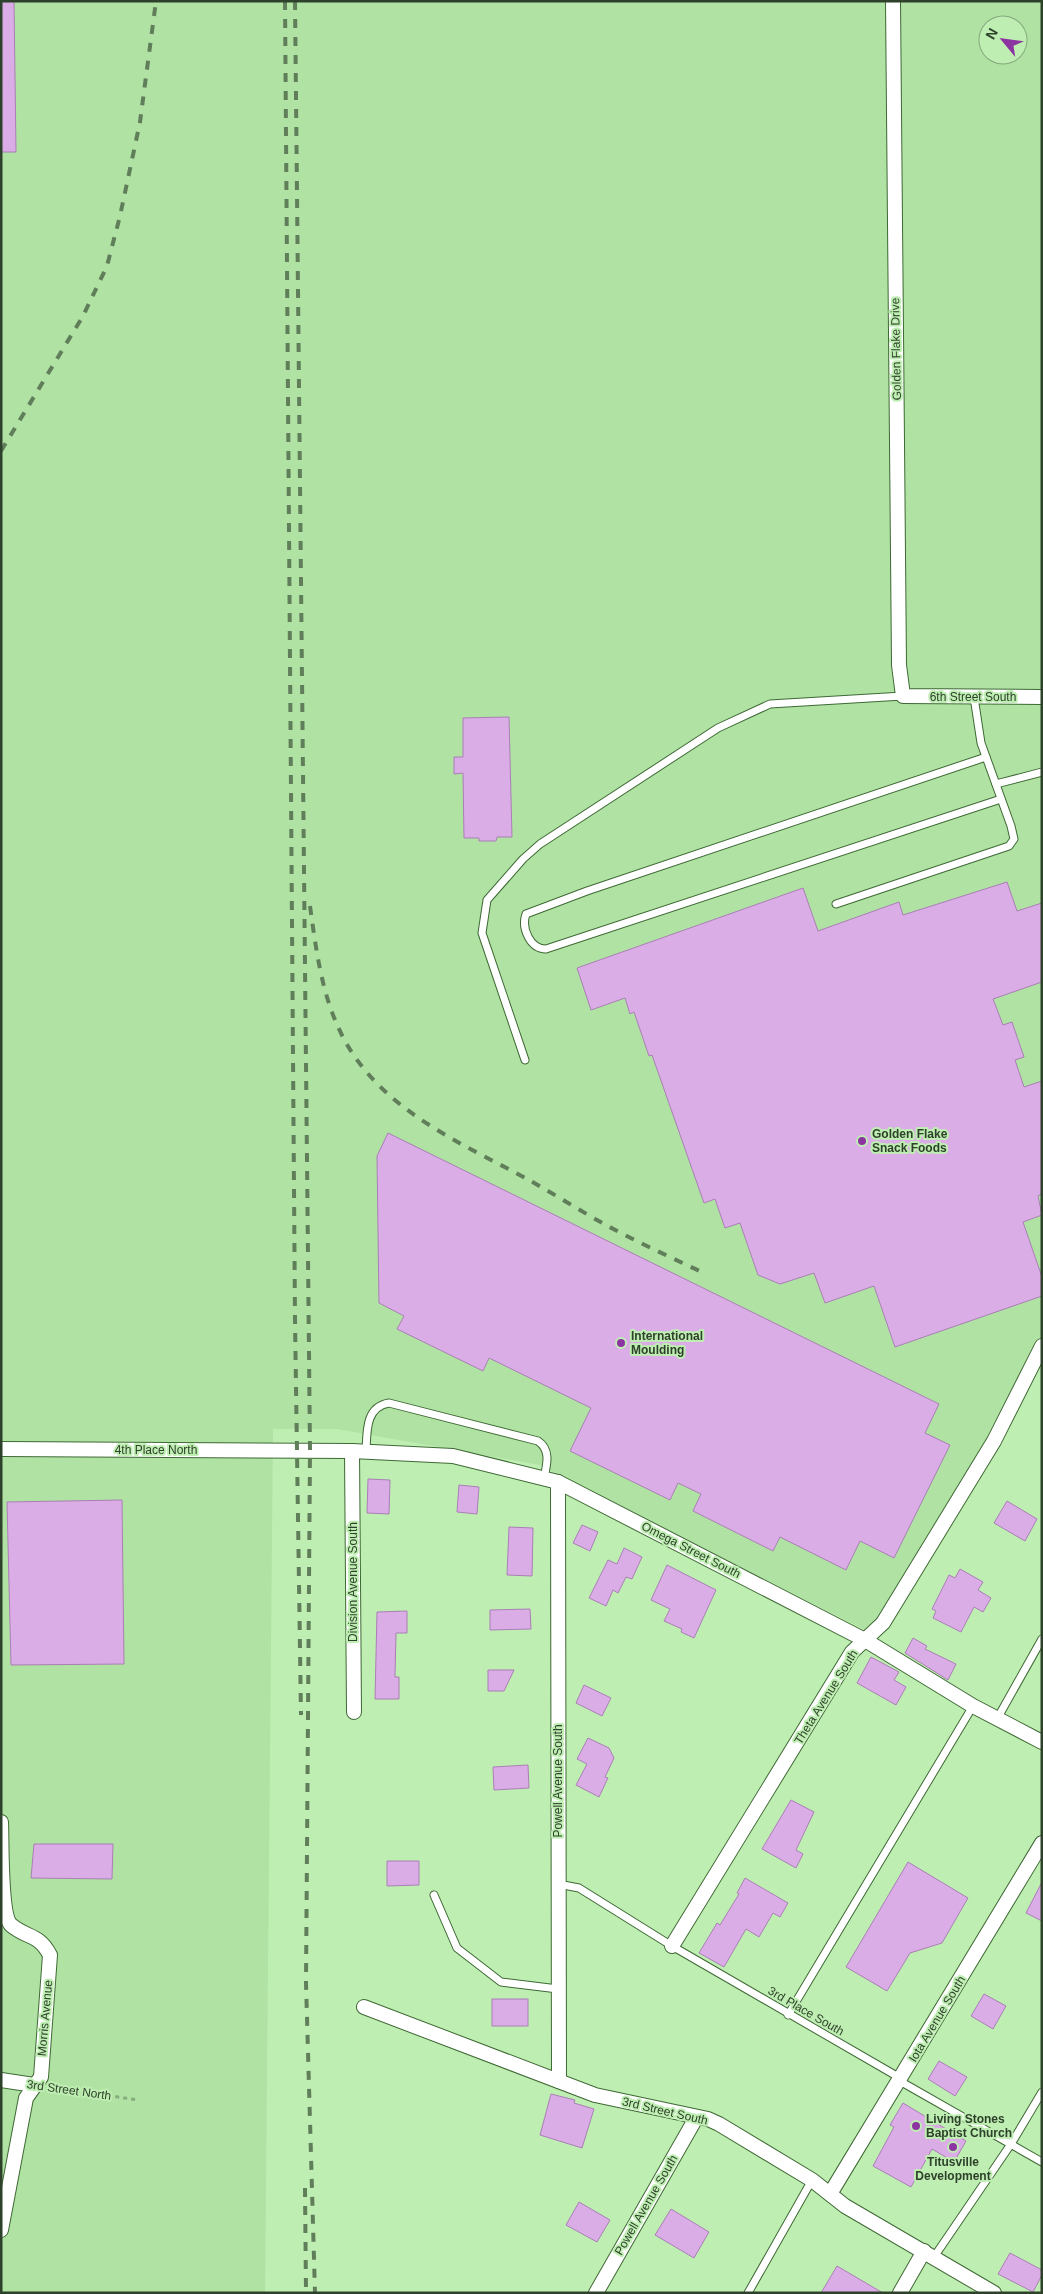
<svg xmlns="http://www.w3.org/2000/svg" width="1043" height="2294" viewBox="0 0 1043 2294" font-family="Helvetica,sans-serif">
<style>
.built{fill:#afe2a3;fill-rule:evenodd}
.building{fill:#dbade6;stroke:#aa7fb5}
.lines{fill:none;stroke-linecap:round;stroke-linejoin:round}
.lane-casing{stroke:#3f6935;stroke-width:9}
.street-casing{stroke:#3f6935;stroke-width:16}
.path{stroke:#87ac7e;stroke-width:3;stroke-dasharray:4 4;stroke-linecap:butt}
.lane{stroke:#fff;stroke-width:7}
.street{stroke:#fff;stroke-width:14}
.rail{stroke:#617e5a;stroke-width:4;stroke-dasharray:9 9;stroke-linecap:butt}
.poi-dot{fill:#8c34a0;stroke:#bfeeb3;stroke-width:2}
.labels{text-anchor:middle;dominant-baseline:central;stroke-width:4;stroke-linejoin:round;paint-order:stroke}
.street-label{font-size:12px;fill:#2e412a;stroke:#bfeeb3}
.poi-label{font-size:12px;font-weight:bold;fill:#2e412a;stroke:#bfeeb3;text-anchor:start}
</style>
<rect width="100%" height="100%" fill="#bfeeb3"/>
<path class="built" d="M 1,1 L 1042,1 L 1042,1364 L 879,1637 L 540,1465 L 337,1429 L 273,1429 L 265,2293 L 1,2293 ZM 988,25 L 1018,25 L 1018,55 L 988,55 Z"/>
<g class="building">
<path d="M 1,1 L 14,1 L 16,152 L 1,152 Z"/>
<path d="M 509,717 L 512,837 L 497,837 L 496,841 L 479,841 L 479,838 L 464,838 L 463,773 L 454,774 L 454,757 L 463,757 L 463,718 Z"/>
<path d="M 1007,882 L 1017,911 L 1042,903 L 1042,982 L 993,999 L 1003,1025 L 1012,1022 L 1024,1057 L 1015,1060 L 1024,1087 L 1042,1081 L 1042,1194 L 1038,1196 L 1042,1215 L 1023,1222 L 1042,1277 L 1042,1296 L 895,1347 L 874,1286 L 825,1303 L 814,1273 L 780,1284 L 758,1275 L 740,1223 L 725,1228 L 715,1199 L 704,1203 L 652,1055 L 649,1056 L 634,1012 L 630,1014 L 625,998 L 591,1010 L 577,968 L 803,888 L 818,931 L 899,902 L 903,915 Z"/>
<path d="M 388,1133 L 939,1404 L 925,1433 L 950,1445 L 894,1558 L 860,1541 L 846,1570 L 780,1537 L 773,1551 L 693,1511 L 701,1494 L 678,1483 L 670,1500 L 570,1451 L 591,1408 L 489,1358 L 483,1371 L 397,1329 L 404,1316 L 379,1303 L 377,1156 Z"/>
<path d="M 368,1479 L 390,1480 L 389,1514 L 367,1513 Z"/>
<path d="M 459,1485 L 479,1487 L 477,1514 L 457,1512 Z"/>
<path d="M 122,1500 L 124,1664 L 11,1665 L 7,1502 Z"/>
<path d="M 1007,1501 L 1037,1519 L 1025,1541 L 994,1523 Z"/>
<path d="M 582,1525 L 598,1532 L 590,1551 L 573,1543 Z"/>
<path d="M 509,1527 L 533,1528 L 532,1576 L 507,1575 Z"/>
<path d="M 624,1548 L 642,1557 L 632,1579 L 626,1577 L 618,1593 L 613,1590 L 606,1606 L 589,1598 L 608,1560 L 617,1564 Z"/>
<path d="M 667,1565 L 716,1590 L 694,1638 L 681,1632 L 682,1629 L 664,1621 L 670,1609 L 651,1600 Z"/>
<path d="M 960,1569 L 983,1582 L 978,1590 L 991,1598 L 983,1612 L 974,1607 L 961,1632 L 933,1618 L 936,1611 L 932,1609 L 949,1575 L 955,1578 Z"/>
<path d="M 530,1609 L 531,1629 L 490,1630 L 490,1610 Z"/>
<path d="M 407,1611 L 407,1633 L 396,1633 L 395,1677 L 399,1677 L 399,1699 L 375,1699 L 377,1612 Z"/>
<path d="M 913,1638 L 927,1646 L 925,1649 L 956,1664 L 948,1680 L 905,1653 Z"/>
<path d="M 871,1657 L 899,1672 L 894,1680 L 906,1687 L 896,1705 L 857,1683 Z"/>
<path d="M 488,1670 L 514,1670 L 504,1691 L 488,1691 Z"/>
<path d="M 584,1685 L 611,1698 L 602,1716 L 576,1703 Z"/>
<path d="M 588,1738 L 609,1748 L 614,1758 L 605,1777 L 608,1778 L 599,1797 L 576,1785 L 587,1764 L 577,1759 Z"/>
<path d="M 528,1765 L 529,1788 L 494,1790 L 493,1767 Z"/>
<path d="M 791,1800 L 814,1812 L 796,1850 L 803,1854 L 796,1868 L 762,1849 Z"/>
<path d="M 34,1844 L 113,1844 L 112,1879 L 31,1878 Z"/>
<path d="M 387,1861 L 419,1861 L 419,1885 L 387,1886 Z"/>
<path d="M 908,1862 L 968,1898 L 942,1943 L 910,1953 L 887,1991 L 846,1967 Z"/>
<path d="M 745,1878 L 788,1903 L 780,1917 L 773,1913 L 759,1937 L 746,1929 L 724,1967 L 699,1953 L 717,1923 L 720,1925 L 739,1894 L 737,1893 Z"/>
<path d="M 1042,1882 L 1042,1921 L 1026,1913 Z"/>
<path d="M 984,1994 L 1006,2006 L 993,2029 L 971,2016 Z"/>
<rect x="492" y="1999" width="36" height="27"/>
<path d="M 939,2061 L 967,2077 L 955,2096 L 928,2079 Z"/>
<path d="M 551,2094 L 575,2100 L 574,2103 L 594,2109 L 582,2148 L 540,2135 Z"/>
<path d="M 903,2103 L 966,2141 L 954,2162 L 932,2149 L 911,2187 L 873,2166 L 894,2127 L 890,2125 Z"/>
<path d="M 579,2202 L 610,2220 L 597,2242 L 566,2225 Z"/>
<path d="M 671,2209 L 709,2232 L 694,2258 L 655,2235 Z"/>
<path d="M 1010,2253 L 1042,2270 L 1042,2275 L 1033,2292 L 998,2274 Z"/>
<path d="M 837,2266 L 883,2293 L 821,2293 Z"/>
</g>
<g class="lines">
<defs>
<g id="lane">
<path d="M 986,757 L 587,891 L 526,914 C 521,928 530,949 546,949 L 1001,799"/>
<path d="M 996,784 L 1042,772"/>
<path d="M 836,904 L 1009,846 L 1014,839 L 1011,826 L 981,743 L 974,697"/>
<path d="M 525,1060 L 482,933 L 487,900 L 523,859 L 540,844 L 718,728 L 770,704 L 903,696"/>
<path d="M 366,1452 C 367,1432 365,1407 389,1403 L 538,1441 C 551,1450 547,1464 544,1478"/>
<path d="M 997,1719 L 1042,1639"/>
<path d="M 558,1884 L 579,1888 L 672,1946 L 895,2075 L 905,2084 L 1042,2162"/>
<path d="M 434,1895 L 457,1948 L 501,1982 L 558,1989"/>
<path d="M 788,2015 L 973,1706"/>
<path d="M 934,2257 L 1011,2144 L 1042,2092"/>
<path d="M 748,2293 L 812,2180"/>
</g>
<g id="street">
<path d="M 893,1 L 899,665 L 903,696 L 1042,697"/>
<path d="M 1,1449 L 352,1451 L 453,1456 L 558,1482 L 865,1640 L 973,1706 L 1042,1742"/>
<path d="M 352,1451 L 354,1712"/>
<path d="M 558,1482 L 559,2081"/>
<path d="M 1,1822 C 2,1842 0,1914 11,1925 C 28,1939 38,1933 50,1955 L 41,2077 L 26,2098 L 1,2230"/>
<path d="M 672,1946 L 852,1652 L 883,1623 L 994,1441 L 1042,1346"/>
<path d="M 364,2007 L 595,2095 L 708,2119 L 719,2124 L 812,2180 L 845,2206 L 994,2293"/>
<path d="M 1,2080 L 34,2085"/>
<path d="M 830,2194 L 1042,1843"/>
<path d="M 596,2293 L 696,2118"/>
<path d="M 900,2293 L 924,2251"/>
</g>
</defs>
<use href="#lane" class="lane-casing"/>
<use href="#street" class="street-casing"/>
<path class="path" d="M 52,2087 L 138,2100"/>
<use href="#lane" class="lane"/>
<use href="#street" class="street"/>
<g class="rail">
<path d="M 285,1 L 295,1320 L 301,1715"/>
<path d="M 295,1 L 310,1450 L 306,1983 L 315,2293"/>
<path d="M 1,451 L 83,316 L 107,266 L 120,216 L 140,122 L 156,1"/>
<path d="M 310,906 C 317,956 323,1007 351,1051 C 392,1115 465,1145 529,1180 C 554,1194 579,1210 604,1224 C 637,1242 672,1258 706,1274"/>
<path d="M 305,2188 L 306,2293"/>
</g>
</g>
<g class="poi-dot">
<circle cx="862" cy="1141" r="5"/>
<circle cx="621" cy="1343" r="5"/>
<circle cx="916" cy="2126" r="5"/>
<circle cx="953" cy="2147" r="5"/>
</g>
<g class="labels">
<g class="street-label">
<text transform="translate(896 349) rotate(-91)">Golden Flake Drive</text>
<text x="973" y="697">6th Street South</text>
<text x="156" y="1450">4th Place North</text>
<text transform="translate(691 1550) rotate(27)">Omega Street South</text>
<text transform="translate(353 1582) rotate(-90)">Division Avenue South</text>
<text transform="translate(826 1697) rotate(-58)">Theta Avenue South</text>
<text transform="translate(558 1781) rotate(-90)">Powell Avenue South</text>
<text transform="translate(806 2011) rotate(30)">3rd Place South</text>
<text transform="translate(45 2018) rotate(-85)">Morris Avenue</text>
<text transform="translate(937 2019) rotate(-59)">Iota Avenue South</text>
<text transform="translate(69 2090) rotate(8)">3rd Street North</text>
<text transform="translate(665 2111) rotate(13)">3rd Street South</text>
<text transform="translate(646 2205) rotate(-60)">Powell Avenue South</text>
</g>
<g class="poi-label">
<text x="872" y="1134">Golden Flake<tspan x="872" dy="14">Snack Foods</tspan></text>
<text x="631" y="1336">International<tspan x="631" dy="14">Moulding</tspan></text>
<text x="926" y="2119">Living Stones<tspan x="926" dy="14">Baptist Church</tspan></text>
<text x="953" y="2162" text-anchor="middle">Titusville<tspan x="953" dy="14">Development</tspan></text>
</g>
</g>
<rect width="1043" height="2294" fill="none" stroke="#2e412a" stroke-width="5"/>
<g transform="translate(1003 40) rotate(299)"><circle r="24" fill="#bfeeb3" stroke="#85a97c"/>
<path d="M0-4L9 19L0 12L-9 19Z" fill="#8c34a0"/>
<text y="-8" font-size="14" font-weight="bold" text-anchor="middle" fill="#2e412a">N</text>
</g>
</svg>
